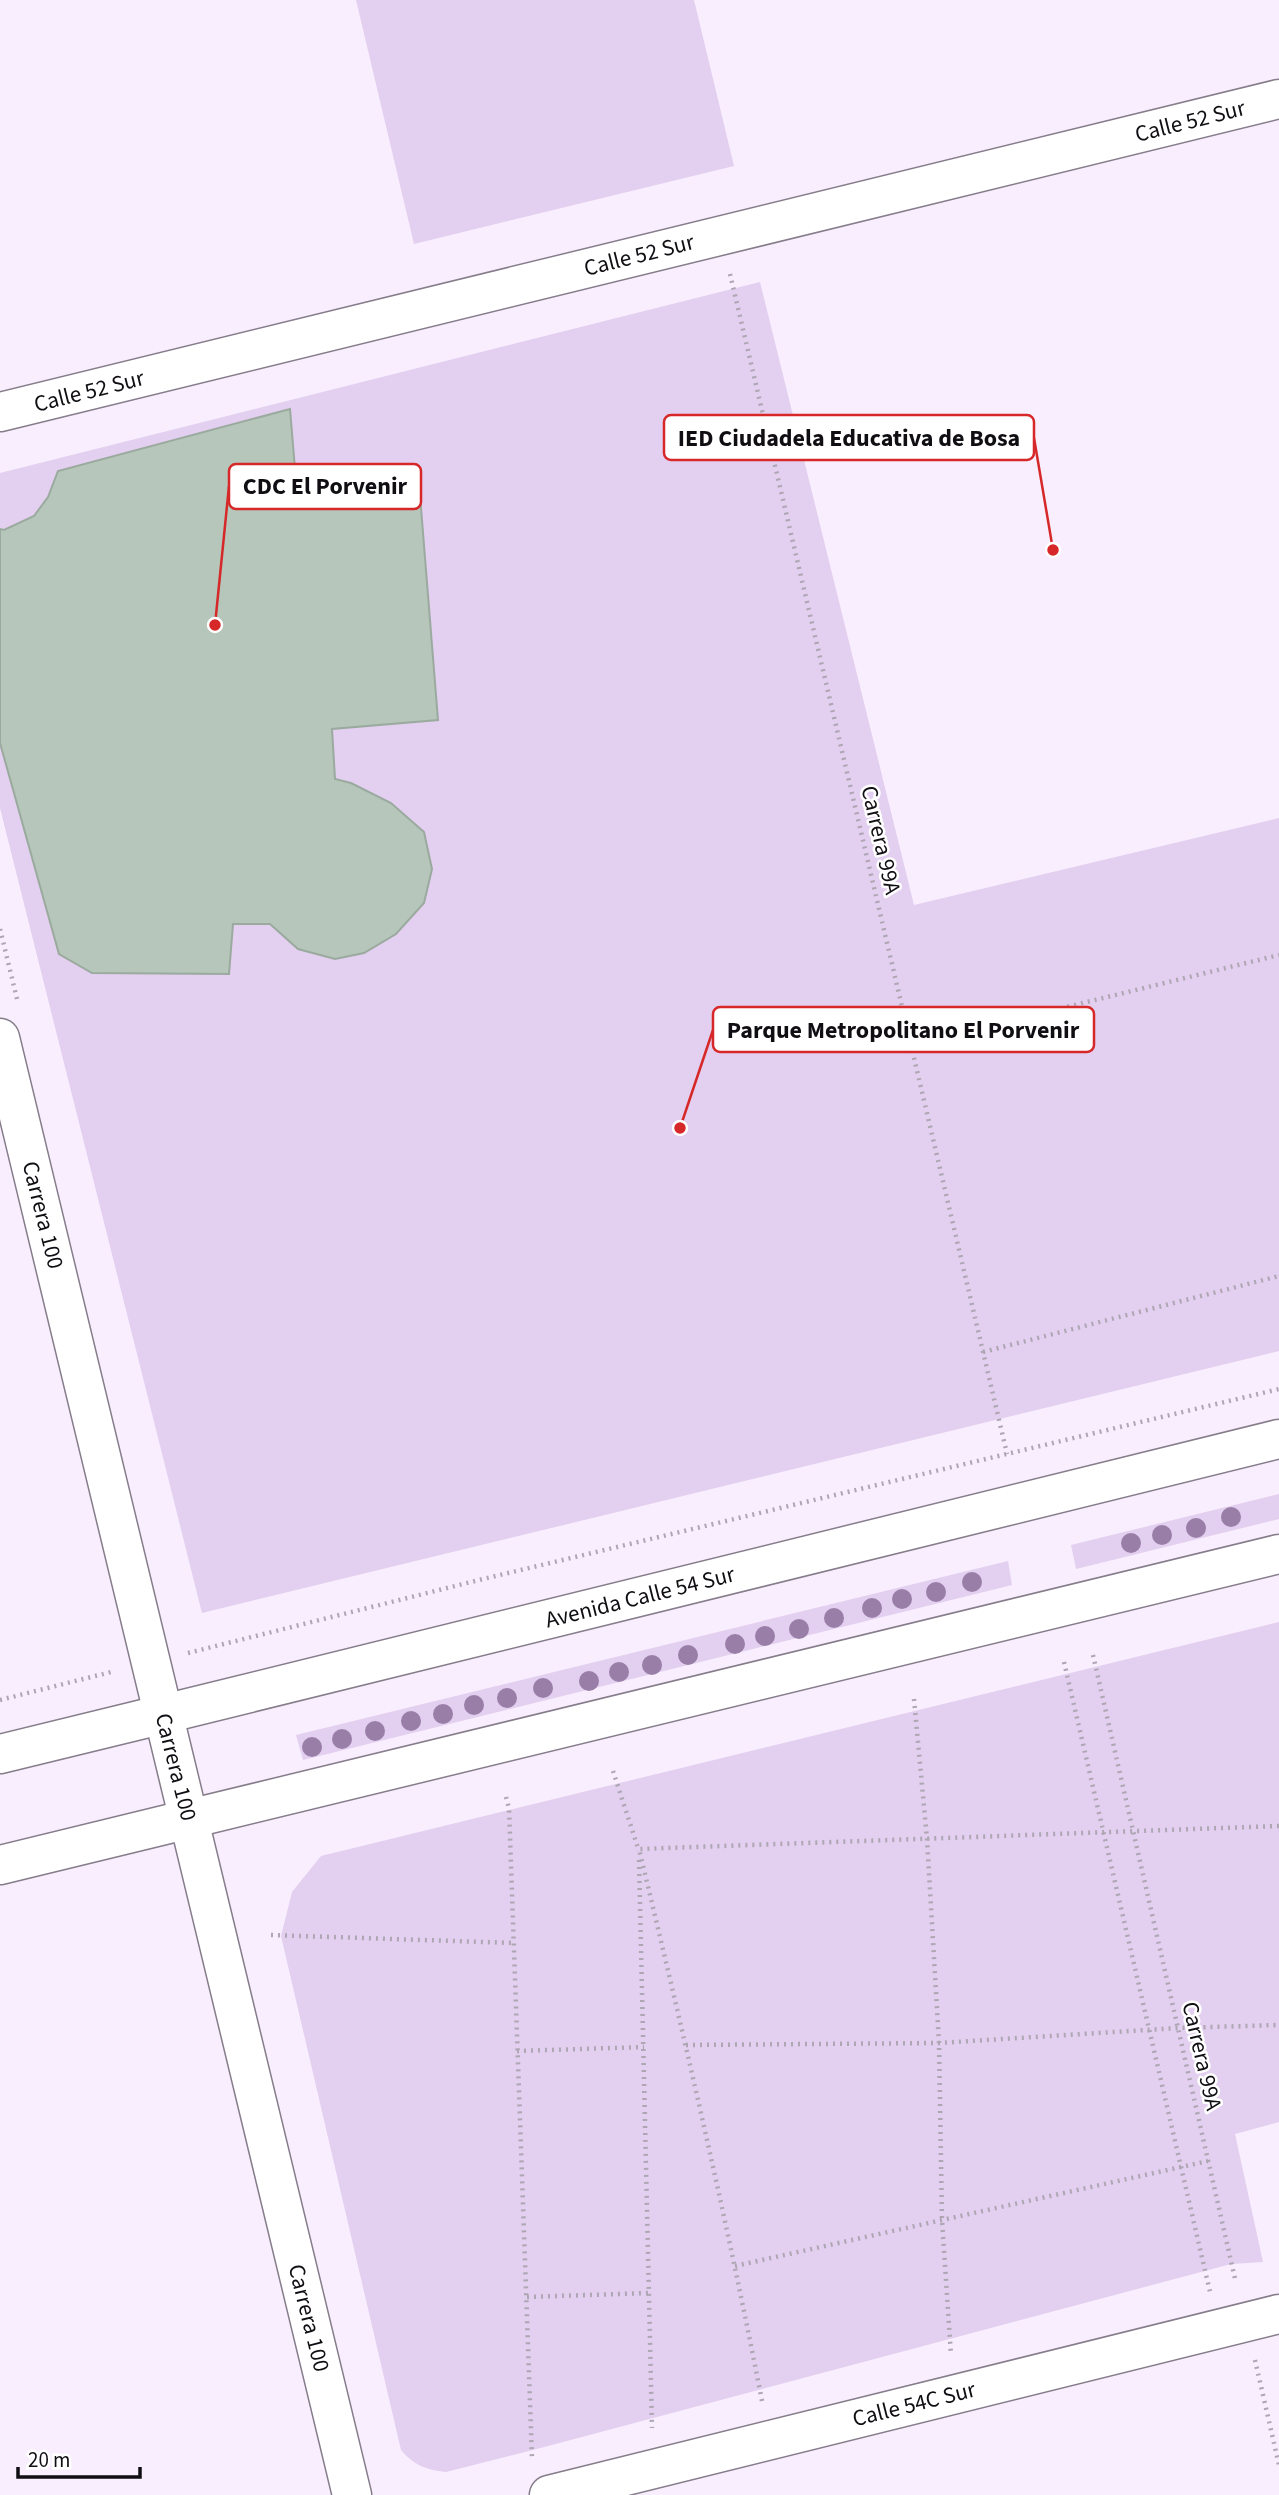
<svg xmlns="http://www.w3.org/2000/svg" width="1279" height="2495" viewBox="0 0 1279 2495" font-family="'Source Sans 3',sans-serif">
<style>
.green{fill:#e3cfef}
.building{fill:#b6c6ba;stroke:#9baa9f;stroke-width:2}
.lines{fill:none;stroke-linecap:round;stroke-linejoin:round}
.minor-casing{stroke:#867d8b;stroke-width:41}
.tertiary-casing{stroke:#867d8b;stroke-width:41}
.path{stroke:#aea6b3;stroke-width:4.5;stroke-dasharray:2 5;stroke-linecap:butt}
.minor{stroke:#fff;stroke-width:38}
.tertiary{stroke:#fff;stroke-width:38}
.tree{fill:#997fa7}
.labels{text-anchor:middle;dominant-baseline:central;stroke-width:5;stroke-linejoin:round;paint-order:stroke}
.street-label{font-size:23px;fill:#110e13;stroke:#fff}
.leader{fill:none;stroke:#d62828;stroke-width:2.5}
.callout-dot{fill:#d62828;stroke:#fff;stroke-width:2.5}
.callout{fill:#fff;stroke:#d62828;stroke-width:2.5}
.callout-label{font-size:24px;text-anchor:middle;font-weight:bold;fill:#110e13}
</style>
<rect width="100%" height="100%" fill="#f8eefe"/>
<g class="green">
<path d="M 356,0 L 694,0 L 734,166 L 414,244 Z"/>
<path d="M 760,282 L 914,905 L 1279,818 L 1279,1351 L 202,1613 L 0,808 L 0,473 Z"/>
<path d="M 1279,1494 L 1279,1519 L 1076,1569 L 1071,1545 Z"/>
<path d="M 1008,1561 L 1012,1585 L 303,1760 L 296,1735 Z"/>
<path d="M 1279,1622 L 1279,2122 L 1235,2134 L 1263,2262 L 1231,2264 L 533,2450 L 446,2472 C 426,2470 414,2465 401,2450 L 281,1936 L 292,1892 L 321,1856 Z"/>
</g>
<path class="building" d="M 290,409 L 296,481 L 419,483 L 438,720 L 332,729 L 335,779 L 351,783 L 391,803 L 424,832 L 432,869 L 424,903 L 396,934 L 364,953 L 335,959 L 298,949 L 270,924 L 233,924 L 229,974 L 92,973 L 59,954 L 0,743 L 0,529 L 4,530 L 34,516 L 48,497 L 58,471 Z"/>
<g class="lines">
<defs>
<g id="minor">
<path d="M 0,1754 L 164,1714"/>
<path d="M 0,1865 L 189,1819"/>
<path d="M 549,2495 L 1279,2314"/>
</g>
<g id="tertiary">
<path d="M 0,412 L 1279,99"/>
<path d="M 0,1038 L 352,2495"/>
<path d="M 164,1714 L 1279,1439"/>
<path d="M 189,1819 L 1279,1554"/>
</g>
</defs>
<use href="#minor" class="minor-casing"/>
<use href="#tertiary" class="tertiary-casing"/>
<g class="path">
<path d="M 730,274 L 1007,1454"/>
<path d="M 0,929 L 18,1003"/>
<path d="M 911,1045 L 1279,955"/>
<path d="M 983,1352 L 1279,1276"/>
<path d="M 188,1653 L 483,1579 L 1279,1389"/>
<path d="M 1093,1655 L 1236,2283"/>
<path d="M 1064,1662 L 1210,2292"/>
<path d="M 914,1699 L 927,1839 L 939,2043 L 942,2220 L 951,2355"/>
<path d="M 0,1700 L 111,1672"/>
<path d="M 613,1771 L 639,1851"/>
<path d="M 506,1797 L 509,1808 L 532,2459"/>
<path d="M 639,1860 L 652,2428"/>
<path d="M 271,1935 L 514,1943"/>
<path d="M 686,2045 L 939,2043 L 1178,2028 L 1279,2025"/>
<path d="M 517,2051 L 644,2047"/>
<path d="M 735,2266 L 1208,2161"/>
<path d="M 527,2297 L 649,2293"/>
<path d="M 1255,2360 L 1279,2465"/>
<path d="M 762,2401 C 726,2216 683,2032 639,1849 L 1279,1826"/>
</g>
<use href="#minor" class="minor"/>
<use href="#tertiary" class="tertiary"/>
</g>
<g class="tree">
<circle cx="1231" cy="1517" r="10"/>
<circle cx="1196" cy="1528" r="10"/>
<circle cx="1162" cy="1535" r="10"/>
<circle cx="1131" cy="1543" r="10"/>
<circle cx="972" cy="1582" r="10"/>
<circle cx="936" cy="1592" r="10"/>
<circle cx="902" cy="1599" r="10"/>
<circle cx="872" cy="1608" r="10"/>
<circle cx="834" cy="1618" r="10"/>
<circle cx="799" cy="1629" r="10"/>
<circle cx="765" cy="1636" r="10"/>
<circle cx="735" cy="1644" r="10"/>
<circle cx="688" cy="1655" r="10"/>
<circle cx="652" cy="1665" r="10"/>
<circle cx="619" cy="1672" r="10"/>
<circle cx="589" cy="1681" r="10"/>
<circle cx="543" cy="1688" r="10"/>
<circle cx="507" cy="1698" r="10"/>
<circle cx="474" cy="1705" r="10"/>
<circle cx="443" cy="1714" r="10"/>
<circle cx="411" cy="1721" r="10"/>
<circle cx="375" cy="1731" r="10"/>
<circle cx="342" cy="1739" r="10"/>
<circle cx="312" cy="1747" r="10"/>
</g>
<g class="labels">
<g class="street-label">
<text transform="translate(1190 121) rotate(-14)">Calle 52 Sur</text>
<text transform="translate(639 255) rotate(-14)">Calle 52 Sur</text>
<text transform="translate(89 391) rotate(-14)">Calle 52 Sur</text>
<text transform="translate(881 840) rotate(77)">Carrera 99A</text>
<text transform="translate(43 1215) rotate(76)">Carrera 100</text>
<text transform="translate(640 1597) rotate(-14)">Avenida Calle 54 Sur</text>
<text transform="translate(176 1767) rotate(76)">Carrera 100</text>
<text transform="translate(1202 2056) rotate(77)">Carrera 99A</text>
<text transform="translate(309 2318) rotate(76)">Carrera 100</text>
<text transform="translate(914 2404) rotate(-14)">Calle 54C Sur</text>
</g>
</g>
<path class="leader" d="M1053 550L1034 438M215 625L229 486M680 1128L713 1030"/>
<g class="callout-dot">
<circle cx="1053" cy="550" r="7"/>
<circle cx="215" cy="625" r="7"/>
<circle cx="680" cy="1128" r="7"/>
</g>
<g class="callout">
<rect x="664" y="415" width="370" height="45" rx="7"/>
<rect x="229" y="464" width="192" height="45" rx="7"/>
<rect x="713" y="1007" width="381" height="45" rx="7"/>
</g>
<g class="callout-label">
<text x="849" y="446">IED Ciudadela Educativa de Bosa</text>
<text x="325" y="494">CDC El Porvenir</text>
<text x="903" y="1038">Parque Metropolitano El Porvenir</text>
</g>
<path d="M18 2467v10h122v-10" fill="none" stroke="#110e13" stroke-width="3.5"/>
<text x="28" y="2467" font-size="21" fill="#110e13" stroke="#ffffff" stroke-width="5" paint-order="stroke">20 m</text>
</svg>
